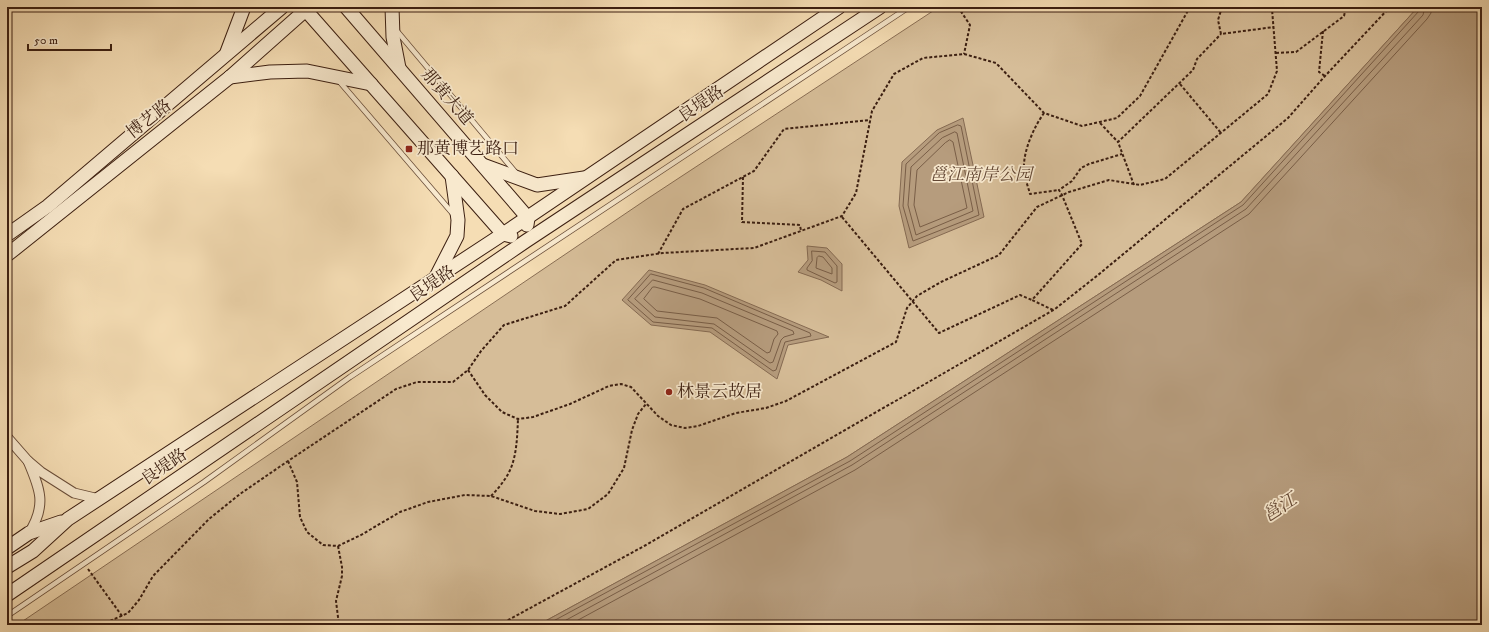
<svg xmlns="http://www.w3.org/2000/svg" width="1489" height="632" viewBox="0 0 1489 632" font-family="'IM FELL DW Pica','Noto Serif SC',serif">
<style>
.green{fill:#d6bd98;stroke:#896e54}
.water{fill:#b69c7d;stroke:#856a52}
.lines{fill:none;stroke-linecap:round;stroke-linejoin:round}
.shore{stroke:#795e47;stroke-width:1}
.service-casing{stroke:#6a4e3a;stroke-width:6}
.minor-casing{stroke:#6a4e3a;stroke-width:11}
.secondary-casing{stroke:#3c1f11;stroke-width:15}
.path{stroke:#3c1f11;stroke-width:2;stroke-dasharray:3 2;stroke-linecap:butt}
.service{stroke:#f8e9ce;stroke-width:4.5}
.minor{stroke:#f8e9ce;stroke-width:9}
.secondary{stroke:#f8e9ce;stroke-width:13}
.poi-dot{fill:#8f2418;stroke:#f8e9ce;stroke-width:1.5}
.labels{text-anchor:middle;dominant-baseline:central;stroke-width:3.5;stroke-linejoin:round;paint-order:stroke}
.street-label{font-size:17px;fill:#3c1f11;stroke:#f8e9ce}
.poi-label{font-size:17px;fill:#3c1f11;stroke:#f8e9ce;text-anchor:start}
.park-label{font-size:17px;font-style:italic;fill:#624633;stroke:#f8e9ce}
.water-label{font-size:18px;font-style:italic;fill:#674b37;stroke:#f8e9ce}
</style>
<rect width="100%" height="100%" fill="#f5ddb4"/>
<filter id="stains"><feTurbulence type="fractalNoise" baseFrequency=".005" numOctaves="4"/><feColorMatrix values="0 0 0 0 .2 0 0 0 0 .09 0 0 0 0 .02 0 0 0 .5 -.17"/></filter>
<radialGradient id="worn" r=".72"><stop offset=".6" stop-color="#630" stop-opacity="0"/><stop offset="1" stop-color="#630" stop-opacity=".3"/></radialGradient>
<path class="green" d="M 939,7 L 1418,7 L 1241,202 L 847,457 L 538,625 L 17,625 L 647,199 Z"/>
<g class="water">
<path d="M 1418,7 L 1482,7 L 1482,625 L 538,625 L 847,457 L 1241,202 Z"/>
<path d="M 963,118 L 984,217 L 909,248 L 899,206 L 902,162 L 937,130 Z"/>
<path d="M 807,246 L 827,248 L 842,264 L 842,291 L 821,280 L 798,272 L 808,260 Z"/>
<path d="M 649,270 L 705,285 L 829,337 L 788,345 L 777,379 L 710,332 L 651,325 L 622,300 Z"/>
</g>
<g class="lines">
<g class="shore">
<path d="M 958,125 L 961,126 L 979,215 L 913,241 L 903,206 L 906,164 L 939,133 Z"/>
<path d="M 955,132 L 957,133 L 973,211 L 916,235 L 908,205 L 911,167 L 942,138 Z"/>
<path d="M 950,140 L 953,142 L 967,208 L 920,227 L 914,205 L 917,170 L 945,143 Z"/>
<path d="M 812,251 L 825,252 L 837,266 L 837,282 L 835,283 L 807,270 L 807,268 L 812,261 Z"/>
<path d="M 819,256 L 823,257 L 832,268 L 832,274 L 816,268 L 817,258 Z"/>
<path d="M 651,274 L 704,288 L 810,333 L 811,336 L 785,342 L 776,370 L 773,371 L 712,328 L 653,322 L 628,300 Z"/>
<path d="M 653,280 L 702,293 L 793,331 L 794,334 L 784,337 L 781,340 L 773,362 L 770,363 L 714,324 L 655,317 L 635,299 Z"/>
<path d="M 653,287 L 655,287 L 700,299 L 777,331 L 778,334 L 774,339 L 770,352 L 767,353 L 717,318 L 657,311 L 644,299 Z"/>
<path d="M 546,625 L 850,461 L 1243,205 L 1419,11 L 1420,7"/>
<path d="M 557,625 L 852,465 L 1246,209 L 1423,15 L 1425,7"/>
<path d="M 569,625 L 855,470 L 1249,214 L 1427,19 L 1431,13 L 1431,7"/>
</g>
<defs>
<g id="service">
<path d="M 396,30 L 516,173"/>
<path d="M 339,81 L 454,215"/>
<path d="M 7,616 L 204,482 L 350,377 L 909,7"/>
</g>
<g id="minor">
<path d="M 7,437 L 28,461"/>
<path d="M 29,533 C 47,505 40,489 28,461 L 41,472 L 74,493 L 99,499"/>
</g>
<g id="secondary">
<path d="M 303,7 L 503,234 L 511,236"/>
<path d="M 346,7 L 528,218 L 527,225"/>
<path d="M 392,7 L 393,37 L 399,68"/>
<path d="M 227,52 L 244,7"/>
<path d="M 230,77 L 270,72 L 307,71 L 371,84"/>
<path d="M 483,165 L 537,185 L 584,178"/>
<path d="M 7,235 L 48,206 L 282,7"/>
<path d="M 7,255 L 230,77 L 309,7"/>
<path d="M 435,279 L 457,236 L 458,220 L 452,176"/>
<path d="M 7,548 L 29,533 L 61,522"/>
<path d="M 7,567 L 33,551 L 68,519 L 503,234 L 839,7"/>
<path d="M 7,595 L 526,241 L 880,7"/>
</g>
</defs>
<use href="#service" class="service-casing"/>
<use href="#minor" class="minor-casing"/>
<use href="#secondary" class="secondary-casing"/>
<g class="path">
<path d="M 958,7 L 970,25 L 964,54"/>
<path d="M 1222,7 L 1218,20 L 1221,34 L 1274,27"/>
<path d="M 1323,31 L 1319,72 L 1325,76"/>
<path d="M 1276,53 L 1296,52 L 1344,16 L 1346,7"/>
<path d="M 1180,84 L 1221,133"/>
<path d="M 1044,113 C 1034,127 1023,151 1024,169 C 1024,177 1028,186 1030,194 L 1059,190"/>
<path d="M 1100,123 L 1118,142"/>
<path d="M 743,177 L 742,222 L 800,225 L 801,231"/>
<path d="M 1134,185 L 1118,142 L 1193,70 L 1197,59 L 1221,34"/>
<path d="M 842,217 L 939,333 L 1020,295 L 1032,300"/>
<path d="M 658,254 L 683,209 L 754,171 L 784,129 L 870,120"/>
<path d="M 1053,310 L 1032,300 L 1082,244 L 1062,195 L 1059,190 L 1072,181 L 1081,168 L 1089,164 L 1122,154"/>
<path d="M 468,370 L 485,395 L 502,412 L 518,419 L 533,417 L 570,404 L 609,386 L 621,384 L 631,387 L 658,416 L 671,425 L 685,428 L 698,426 L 736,413 L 766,408 L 786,401 L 896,342 L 907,308 L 917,296 L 941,282 L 999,255 L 1037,207 L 1069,192 L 1109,180 L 1140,185 L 1165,179 L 1268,94 L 1277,71 L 1272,9 L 1273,7"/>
<path d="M 288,461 L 297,482 L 300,517 L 307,532 L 323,545 L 338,546 L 361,535 L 400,512 L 428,502 L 465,495 L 491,496 L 535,511 L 560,514 L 588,509 L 608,494 L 624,468 L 632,430 L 638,414 L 646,404"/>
<path d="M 491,496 C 496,491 501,485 505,479 C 517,462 517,439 518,419"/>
<path d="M 338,546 L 342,567 L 342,576 L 336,601 L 339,625"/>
<path d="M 88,569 L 122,616"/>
<path d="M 114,620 L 116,625"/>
<path d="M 101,625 L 128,613 L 139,600 L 153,576 L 209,519 L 240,494 L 288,461 L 396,389 L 417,382 L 453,382 L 468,370 L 481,351 L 504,325 L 565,306 L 616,260 L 663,253 L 754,248 L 842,216 L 856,193 L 872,111 L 894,74 L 923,58 L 964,54 L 996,63 L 1044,113 L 1082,126 L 1117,118 L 1140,96 L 1190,7"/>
<path d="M 499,625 L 646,545 L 1055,309 L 1098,275 L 1288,118 L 1325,76 L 1390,7"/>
</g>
<use href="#service" class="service"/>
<use href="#minor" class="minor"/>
<use href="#secondary" class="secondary"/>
</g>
<g class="poi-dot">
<rect x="405" y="145" width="8" height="8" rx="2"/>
<circle cx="669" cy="392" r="4"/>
</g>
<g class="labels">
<g class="street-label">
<text transform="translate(447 97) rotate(49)">那黄大道</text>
<text transform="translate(701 104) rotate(-34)">良堤路</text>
<text transform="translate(149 119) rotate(-38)">博艺路</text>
<text transform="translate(432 284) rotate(-34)">良堤路</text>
<text transform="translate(164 467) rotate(-34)">良堤路</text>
</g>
<g class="poi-label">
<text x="417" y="149">那黄博艺路口</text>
<text x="677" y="392">林景云故居</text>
</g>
<g class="park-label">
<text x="981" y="175">邕江南岸公园</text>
</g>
<g class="water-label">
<text transform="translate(1280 508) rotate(-33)">邕江</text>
</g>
</g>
<rect width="1489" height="632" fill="none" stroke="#f5ddb4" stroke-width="24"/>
<rect x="8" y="8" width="1473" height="616" fill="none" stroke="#3c1f11" stroke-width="2"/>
<rect x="12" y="12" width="1465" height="608" fill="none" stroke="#3c1f11"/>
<path d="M28 44v6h83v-6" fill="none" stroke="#3c1f11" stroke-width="2"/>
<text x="34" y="44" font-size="12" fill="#3c1f11" stroke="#f8e9ce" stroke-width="3" paint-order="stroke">50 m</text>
<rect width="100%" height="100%" filter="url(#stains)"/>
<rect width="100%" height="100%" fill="url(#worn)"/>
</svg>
